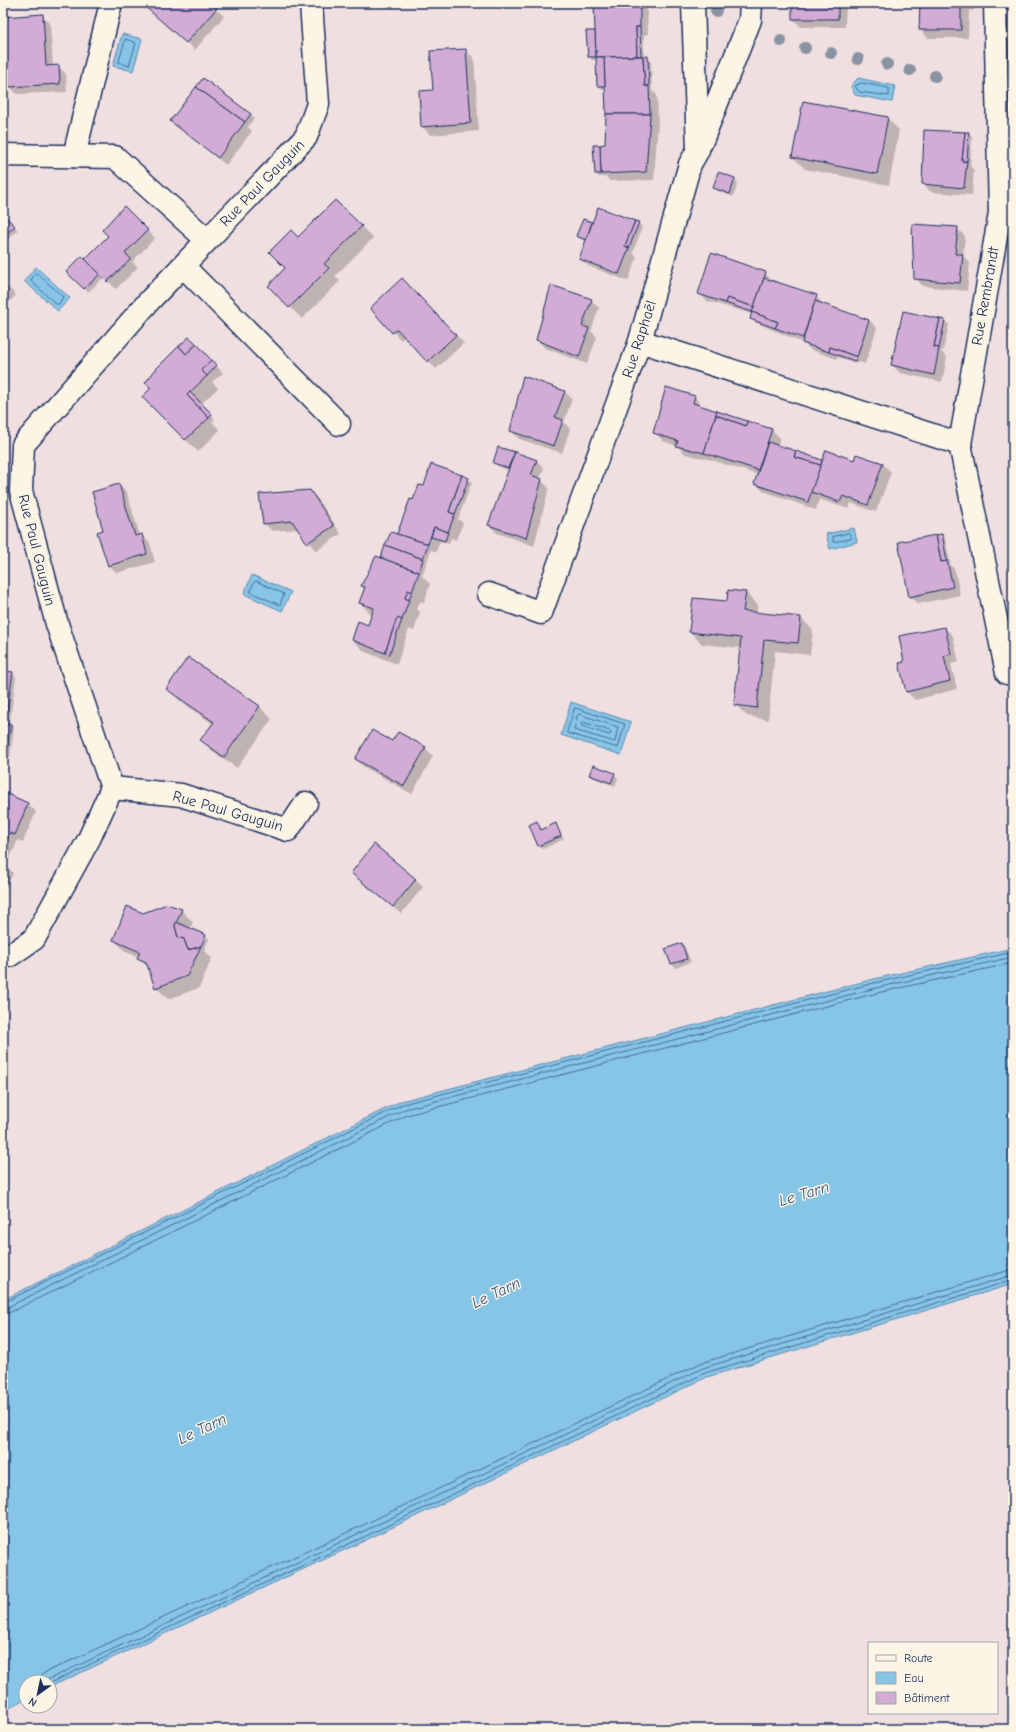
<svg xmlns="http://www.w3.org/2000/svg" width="1016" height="1732" viewBox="0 0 1016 1732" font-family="'Comic Neue',sans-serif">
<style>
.water{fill:#87c5e7;stroke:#5c89b0}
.shadow{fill:#0003}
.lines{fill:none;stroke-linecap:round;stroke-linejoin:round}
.shore{stroke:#466b95;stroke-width:1}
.building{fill:#d2acd5;stroke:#1b2f5e}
.minor-casing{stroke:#1b2f5e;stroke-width:25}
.minor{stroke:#fcf5e5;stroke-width:22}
.tree{fill:#8993a2}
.labels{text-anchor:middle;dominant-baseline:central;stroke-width:3;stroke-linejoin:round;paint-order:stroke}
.street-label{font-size:15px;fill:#1b2f5e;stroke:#fcf5e5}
.water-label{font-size:16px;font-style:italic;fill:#365480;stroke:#fcf5e5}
</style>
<rect width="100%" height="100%" fill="#efdfe0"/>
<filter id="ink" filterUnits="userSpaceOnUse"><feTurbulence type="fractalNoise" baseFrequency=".025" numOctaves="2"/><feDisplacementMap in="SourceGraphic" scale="8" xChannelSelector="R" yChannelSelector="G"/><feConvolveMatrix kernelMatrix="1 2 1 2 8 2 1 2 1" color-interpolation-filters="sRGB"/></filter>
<g filter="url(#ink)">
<g class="water">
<path d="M 122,34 L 142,39 L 133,71 L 113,66 Z"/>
<path d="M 858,78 L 895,86 L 892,102 L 855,95 L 851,86 Z"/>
<path d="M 36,267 L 70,298 L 58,311 L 24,281 Z"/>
<path d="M 854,528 L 857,542 L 830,549 L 826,534 Z"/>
<path d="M 252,575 L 291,592 L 282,611 L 244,594 Z"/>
<path d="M 571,702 L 631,722 L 621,755 L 561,735 Z"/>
<path d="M 1013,948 L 1013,1284 L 707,1377 L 368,1539 L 50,1687 L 50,1682 L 26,1682 L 26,1698 L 3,1712 L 3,1300 L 401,1101 L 874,979 Z"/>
</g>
<g class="shadow">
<path d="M 142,3 L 208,3 L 224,16 L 195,50 Z"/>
<path d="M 595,3 L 655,3 L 656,7 L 647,7 L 648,34 L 644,35 L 644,57 L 647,57 L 651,61 L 652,91 L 657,95 L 658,122 L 654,180 L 610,181 L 606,177 L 599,177 L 596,173 L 606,145 L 606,89 L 602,89 L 598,85 L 597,60 L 592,60 L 589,56 L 587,32 L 596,32 Z"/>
<path d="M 793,3 L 846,3 L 845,27 L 801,27 L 793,19 Z"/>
<path d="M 921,3 L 974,3 L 974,11 L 969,10 L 968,38 L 928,38 L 920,30 Z"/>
<path d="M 42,15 L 50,23 L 53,66 L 58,66 L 66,74 L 67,92 L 17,94 L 9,86 Z"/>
<path d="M 465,50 L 474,58 L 479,131 L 430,135 L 422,126 L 434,91 Z"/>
<path d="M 251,114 L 254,118 L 248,127 L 252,131 L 226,165 L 171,121 Z"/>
<path d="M 887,118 L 899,130 L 889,185 L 805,169 L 793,157 Z"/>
<path d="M 968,133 L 972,137 L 970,166 L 974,170 L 972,195 L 931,192 L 923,184 Z"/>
<path d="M 735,179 L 738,183 L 733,197 L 718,191 L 714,187 Z"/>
<path d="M 335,201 L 373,238 L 335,276 L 340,281 L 302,319 L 269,286 L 287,268 L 298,238 Z"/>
<path d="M 124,208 L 155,238 L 132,262 L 138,267 L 116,289 L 87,260 L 86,261 L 103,278 L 88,292 L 68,272 L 85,261 L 110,236 Z"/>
<path d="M 3,215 L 18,230 L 5,242 L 3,240 Z"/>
<path d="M 583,220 L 593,224 L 638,223 L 642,227 L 633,253 L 637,257 L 628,281 L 588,266 L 580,258 L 586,242 L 577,236 Z"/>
<path d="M 957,228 L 965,236 L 963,256 L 970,263 L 967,291 L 923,286 L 915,278 Z"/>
<path d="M 765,273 L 773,282 L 816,296 L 824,305 L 869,320 L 877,328 L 865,364 L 859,362 L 858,364 L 837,357 L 837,359 L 811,350 L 803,343 L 755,322 L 751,318 L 752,314 L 707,301 L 699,293 Z"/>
<path d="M 3,282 L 16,295 L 3,309 Z"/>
<path d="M 410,287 L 464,343 L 436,369 L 405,337 L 401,340 L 372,308 Z"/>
<path d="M 591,300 L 599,308 L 591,331 L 597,337 L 587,364 L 545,348 L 537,340 Z"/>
<path d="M 945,321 L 949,325 L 943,351 L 940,351 L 947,357 L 942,382 L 900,373 L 892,365 Z"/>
<path d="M 209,358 L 223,373 L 212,382 L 218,388 L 201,404 L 215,419 L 212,422 L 220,430 L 198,452 L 143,397 Z"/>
<path d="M 667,388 L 695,397 L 702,407 L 772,430 L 780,438 L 777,446 L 823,461 L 883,464 L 891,472 L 876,512 L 851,503 L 848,509 L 819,499 L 816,510 L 763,491 L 755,483 L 758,475 L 712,460 L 685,454 L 677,446 L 663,441 L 655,432 Z"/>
<path d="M 564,391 L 572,399 L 564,422 L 570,429 L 562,453 L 519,439 L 511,431 Z"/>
<path d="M 514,453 L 536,460 L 544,468 L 540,479 L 549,488 L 534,546 L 497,533 L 489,525 L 509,471 L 498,466 L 494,463 Z"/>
<path d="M 468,479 L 472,482 L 458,519 L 463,523 L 456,540 L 451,538 L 449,544 L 440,541 L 436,552 L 431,550 L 422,576 L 430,584 L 424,603 L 420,601 L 417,609 L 420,612 L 414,631 L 409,629 L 397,664 L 365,652 L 353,640 L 369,626 L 372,615 L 360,603 L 365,589 L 362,586 L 401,536 L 414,502 L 424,487 Z"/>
<path d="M 119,485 L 127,493 L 140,536 L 142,535 L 150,543 L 155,562 L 117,573 L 109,565 L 104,531 Z"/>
<path d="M 310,491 L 318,499 L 341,534 L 316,551 L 299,529 L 272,531 L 264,523 Z"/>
<path d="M 941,535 L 945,538 L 951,566 L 955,570 L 960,595 L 918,604 L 910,596 Z"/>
<path d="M 746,593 L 758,605 L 756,613 L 801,618 L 813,630 L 810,655 L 775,651 L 768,720 L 747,716 L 735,704 L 741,648 L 702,644 L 690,632 L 728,602 Z"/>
<path d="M 945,628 L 953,636 L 959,662 L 951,664 L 957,689 L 915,700 L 907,692 L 900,664 L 905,662 Z"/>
<path d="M 189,659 L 260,707 L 272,719 L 237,768 L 213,752 L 202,740 L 213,724 L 180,701 L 168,689 Z"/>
<path d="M 3,672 L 12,673 L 16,677 L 10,720 L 8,720 L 14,726 L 14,729 L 10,757 L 3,756 Z"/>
<path d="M 393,742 L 425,748 L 433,756 L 412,794 L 364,767 L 356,759 Z"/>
<path d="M 590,774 L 614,774 L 618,778 L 615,786 L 594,778 Z"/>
<path d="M 3,793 L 28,804 L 36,812 L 23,842 L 18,840 L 6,866 L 13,873 L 7,887 L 3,885 Z"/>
<path d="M 537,822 L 543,831 L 556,825 L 564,839 L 543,849 L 539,846 L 530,825 Z"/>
<path d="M 352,873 L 415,879 L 423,887 L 401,914 Z"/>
<path d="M 181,910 L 193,922 L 190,929 L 205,935 L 209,939 L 204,950 L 212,958 L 199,988 L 168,999 L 156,987 L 149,969 L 139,957 L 126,952 L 114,940 L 143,914 Z"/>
<path d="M 681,944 L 685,948 L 691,962 L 676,968 L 672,964 L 667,949 Z"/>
</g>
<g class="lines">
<g class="shore">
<path d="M 126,39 L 136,43 L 129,66 L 119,62 Z"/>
<path d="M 862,83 L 889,88 L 889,96 L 859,92 L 855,86 Z"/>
<path d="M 35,274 L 38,274 L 63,297 L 59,304 L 56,304 L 31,281 Z"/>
<path d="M 849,533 L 851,535 L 851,539 L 833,542 L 833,537 Z"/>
<path d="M 256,581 L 284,594 L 280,605 L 250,592 L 254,582 Z"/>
<path d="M 575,708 L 625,724 L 618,748 L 567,733 Z"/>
<path d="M 579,714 L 618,727 L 615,742 L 574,730 L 577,716 Z"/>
<path d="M 583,722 L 610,731 L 611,734 L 609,735 L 582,726 L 581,723 Z"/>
<path d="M 3,1303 L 403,1104 L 874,983 L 1013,952"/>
<path d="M 3,1308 L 8,1307 L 405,1109 L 876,988 L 1013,957"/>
<path d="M 3,1314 L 11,1312 L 407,1115 L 877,993 L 1013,963"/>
<path d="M 36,1682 L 44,1673 L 361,1526 L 701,1363 L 1013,1269"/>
<path d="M 43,1682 L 364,1531 L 703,1368 L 1013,1275"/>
<path d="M 50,1683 L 366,1536 L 705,1373 L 1013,1280"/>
</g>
</g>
<g class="building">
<path d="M 141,3 L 210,3 L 217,8 L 186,43 Z"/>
<path d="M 594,3 L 640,3 L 640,27 L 636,27 L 637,56 L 596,57 Z"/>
<rect x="792" y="3" width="46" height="16"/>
<path d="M 920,3 L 961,3 L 961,30 L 919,30 Z"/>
<path d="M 43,14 L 46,66 L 59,65 L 60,84 L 8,87 L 3,17 Z"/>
<path d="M 636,27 L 640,27 L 641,56 L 637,56 Z"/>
<path d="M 586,31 L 595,31 L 596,57 L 588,57 Z"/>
<path d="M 466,49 L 471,123 L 421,127 L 419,91 L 433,90 L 430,51 Z"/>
<path d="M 643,56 L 645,86 L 649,86 L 650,114 L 606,114 L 604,57 Z"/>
<path d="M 643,56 L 648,56 L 649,86 L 645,86 Z"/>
<path d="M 596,57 L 604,57 L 605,86 L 597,86 Z"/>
<path d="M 203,78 L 251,114 L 245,122 L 196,87 Z"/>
<path d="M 196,87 L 245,122 L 218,158 L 170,121 Z"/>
<path d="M 803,101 L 888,117 L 877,174 L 792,157 Z"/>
<path d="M 606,114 L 650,114 L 646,172 L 601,174 L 600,145 L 605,144 Z"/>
<path d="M 924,130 L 965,132 L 962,161 L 967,161 L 964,188 L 922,184 Z"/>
<path d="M 965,132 L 969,132 L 967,161 L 962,161 Z"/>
<path d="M 593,145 L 600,145 L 601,174 L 595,174 Z"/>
<path d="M 718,172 L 735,178 L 730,194 L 713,188 Z"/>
<path d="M 335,200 L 362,226 L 324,264 L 329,268 L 289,308 L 268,286 L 285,268 L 269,252 L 291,230 L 298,237 Z"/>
<path d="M 124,206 L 148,230 L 125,253 L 131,259 L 107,282 L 85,259 L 108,236 L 102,230 Z"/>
<path d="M 598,207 L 635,221 L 625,246 L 629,248 L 619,274 L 579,259 Z"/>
<path d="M 3,214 L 15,226 L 3,237 Z"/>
<path d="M 583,219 L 592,222 L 586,240 L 576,236 Z"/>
<path d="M 635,221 L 639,222 L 629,248 L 625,246 Z"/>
<path d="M 912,224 L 958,227 L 955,254 L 963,254 L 960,283 L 914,279 Z"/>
<path d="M 711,253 L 766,272 L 754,307 L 727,298 L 725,303 L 698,294 Z"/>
<path d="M 82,256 L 100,274 L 84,289 L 66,272 Z"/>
<path d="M 402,278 L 456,335 L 427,362 L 397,329 L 392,333 L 370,308 Z"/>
<path d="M 764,278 L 817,295 L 803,338 L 775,328 L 778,322 L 752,312 Z"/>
<path d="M 551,285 L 592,299 L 582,326 L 589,328 L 579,357 L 536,340 Z"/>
<path d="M 727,298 L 754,307 L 752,312 L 725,303 Z"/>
<path d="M 815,301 L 869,320 L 857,357 L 830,347 L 829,352 L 802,343 Z"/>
<path d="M 903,311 L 940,319 L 934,347 L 939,348 L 934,375 L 891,365 Z"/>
<path d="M 752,312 L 778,322 L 775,328 L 750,319 Z"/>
<path d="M 940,319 L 945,320 L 939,348 L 934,347 Z"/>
<path d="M 189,337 L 197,344 L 186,354 L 179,346 Z"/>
<path d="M 197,344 L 211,360 L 201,370 L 207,376 L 187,395 L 209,418 L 185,440 L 142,397 L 151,388 L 145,383 L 156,369 L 179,346 L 186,354 Z"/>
<path d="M 830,347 L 857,357 L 855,361 L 829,352 Z"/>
<path d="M 211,360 L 217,365 L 207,376 L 201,370 Z"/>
<path d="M 523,376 L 565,391 L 555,417 L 563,420 L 554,446 L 510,431 Z"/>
<path d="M 666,387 L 695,396 L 693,403 L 717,411 L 704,453 L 676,446 L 678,441 L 653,433 Z"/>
<path d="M 190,392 L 212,414 L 209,418 L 187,395 Z"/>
<path d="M 717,411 L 747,421 L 746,426 L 716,415 Z"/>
<path d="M 716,415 L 746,426 L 747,421 L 772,429 L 758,470 L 704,453 Z"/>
<path d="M 768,442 L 796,451 L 794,457 L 821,465 L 808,502 L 754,484 Z"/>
<path d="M 498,447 L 515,452 L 508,468 L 493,463 Z"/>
<path d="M 826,450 L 854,460 L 856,454 L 883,463 L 868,505 L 843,496 L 840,502 L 811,492 Z"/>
<path d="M 796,451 L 822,460 L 821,465 L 794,457 Z"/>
<path d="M 515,452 L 537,460 L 531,475 L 542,479 L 526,538 L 488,525 Z"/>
<path d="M 431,464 L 462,475 L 449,512 L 455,514 L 448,532 L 434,527 L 428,544 L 397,534 L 410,499 L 413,500 L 419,485 L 424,486 Z"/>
<path d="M 462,475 L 469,478 L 455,514 L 449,512 Z"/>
<path d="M 119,484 L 135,536 L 142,534 L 147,554 L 108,566 L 97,532 L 103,530 L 92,492 Z"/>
<path d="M 310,490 L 334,526 L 307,543 L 292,521 L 263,524 L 259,494 Z"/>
<path d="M 434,527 L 448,532 L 445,541 L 431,537 Z"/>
<path d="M 391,532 L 428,544 L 423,559 L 385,545 Z"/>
<path d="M 942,534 L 947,561 L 941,562 L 936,535 Z"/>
<path d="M 936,535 L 941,562 L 947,561 L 953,587 L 909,597 L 898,542 Z"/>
<path d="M 385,545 L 423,559 L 419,572 L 381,558 Z"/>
<path d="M 376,556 L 419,572 L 412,592 L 408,590 L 405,598 L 409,600 L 402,620 L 397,618 L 385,653 L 352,640 L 358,621 L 368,625 L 374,608 L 359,603 L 365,587 L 361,586 Z"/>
<path d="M 408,590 L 412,592 L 409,600 L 405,598 Z"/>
<path d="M 728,590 L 746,592 L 743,611 L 801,617 L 798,643 L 764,640 L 757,708 L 734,705 L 741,638 L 689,632 L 693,598 L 727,601 Z"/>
<path d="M 397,618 L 402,620 L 389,655 L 385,653 Z"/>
<path d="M 945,627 L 951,654 L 944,656 L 950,681 L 906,692 L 899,663 L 904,662 L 899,636 Z"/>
<path d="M 188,657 L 260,706 L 224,757 L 200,740 L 214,722 L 166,689 Z"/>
<path d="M 5,671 L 13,672 L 6,717 L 3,716 Z"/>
<path d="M 3,716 L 6,717 L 3,743 Z"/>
<path d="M 5,724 L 11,725 L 7,750 L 3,750 Z"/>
<path d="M 372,730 L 392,741 L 398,732 L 426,747 L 404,786 L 355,759 Z"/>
<path d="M 593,765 L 615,773 L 611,783 L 589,775 Z"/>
<path d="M 3,792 L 28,803 L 15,835 L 10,833 L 3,848 Z"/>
<path d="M 537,821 L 541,830 L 556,823 L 561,836 L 538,846 L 529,825 Z"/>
<path d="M 374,844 L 416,879 L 393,907 L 351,873 Z"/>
<path d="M 167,904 L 182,909 L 175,926 L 178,937 L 184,939 L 188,950 L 201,946 L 187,976 L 155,988 L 146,962 L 137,958 L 140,952 L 113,940 L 127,906 L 143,913 Z"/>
<path d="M 176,922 L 206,935 L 201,946 L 188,950 L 184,939 L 178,937 L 175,926 Z"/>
<path d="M 682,943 L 687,959 L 671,964 L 665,949 Z"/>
</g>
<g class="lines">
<defs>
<g id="minor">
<path d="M 995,3 L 1000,213 L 960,444 L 1007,673"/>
<path d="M 701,143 L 750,20 L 751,3"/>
<path d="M 3,155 L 115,157 L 207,240"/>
<path d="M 74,156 L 111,3"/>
<path d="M 183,266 L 339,424"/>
<path d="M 640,341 L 960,444"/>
<path d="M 489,594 L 541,613 L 640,341 L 690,164 L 698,150 L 693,3"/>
<path d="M 112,788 L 181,795 L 288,830 L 306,803"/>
<path d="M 3,956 L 9,956 L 34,939 L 89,839 L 112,788 L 57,624 L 21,491 L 23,445 L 150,300 L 306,137 L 318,104 L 311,3"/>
</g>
</defs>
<use href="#minor" class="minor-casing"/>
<use href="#minor" class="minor"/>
</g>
<g class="tree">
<circle cx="716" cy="11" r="6"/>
<circle cx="781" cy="41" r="6"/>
<circle cx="805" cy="48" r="6"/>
<circle cx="831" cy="53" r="6"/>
<circle cx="858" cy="59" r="6"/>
<circle cx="887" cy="64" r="6"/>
<circle cx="910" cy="70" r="6"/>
<circle cx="935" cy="76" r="6"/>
</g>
</g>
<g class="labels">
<g class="street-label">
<text transform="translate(262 183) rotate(-46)">Rue Paul Gauguin</text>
<text transform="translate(985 296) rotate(-80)">Rue Rembrandt</text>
<text transform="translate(639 339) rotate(-72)">Rue Raphaël</text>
<text transform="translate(37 550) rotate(76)">Rue Paul Gauguin</text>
<text transform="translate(228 811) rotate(16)">Rue Paul Gauguin</text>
</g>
<g class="water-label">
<text transform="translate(804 1194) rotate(-17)">Le Tarn</text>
<text transform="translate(496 1293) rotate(-25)">Le Tarn</text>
<text transform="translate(202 1429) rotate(-25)">Le Tarn</text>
</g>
</g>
<rect width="1016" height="1732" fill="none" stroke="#fcf5e5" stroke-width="16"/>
<rect x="8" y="8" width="1000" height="1716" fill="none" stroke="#1b2f5e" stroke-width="1.5" filter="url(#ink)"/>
<rect x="868" y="1642" width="130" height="72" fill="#fcf5e5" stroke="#a2a6af"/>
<rect x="876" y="1655" width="20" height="6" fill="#fcf5e5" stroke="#a2a6af"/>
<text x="904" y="1662" font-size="12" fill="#1b2f5e">Route</text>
<rect x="876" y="1672" width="20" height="12" fill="#87c5e7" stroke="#a2a6af"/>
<text x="904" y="1682" font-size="12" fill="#1b2f5e">Eau</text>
<rect x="876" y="1692" width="20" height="12" fill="#d2acd5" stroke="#a2a6af"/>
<text x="904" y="1702" font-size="12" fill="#1b2f5e">Bâtiment</text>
<g transform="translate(38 1694) rotate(213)"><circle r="19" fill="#fcf5e5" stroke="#a2a6af"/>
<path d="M0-3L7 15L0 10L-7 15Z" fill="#1b2f5e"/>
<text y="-6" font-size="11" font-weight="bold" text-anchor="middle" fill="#1b2f5e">N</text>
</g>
</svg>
